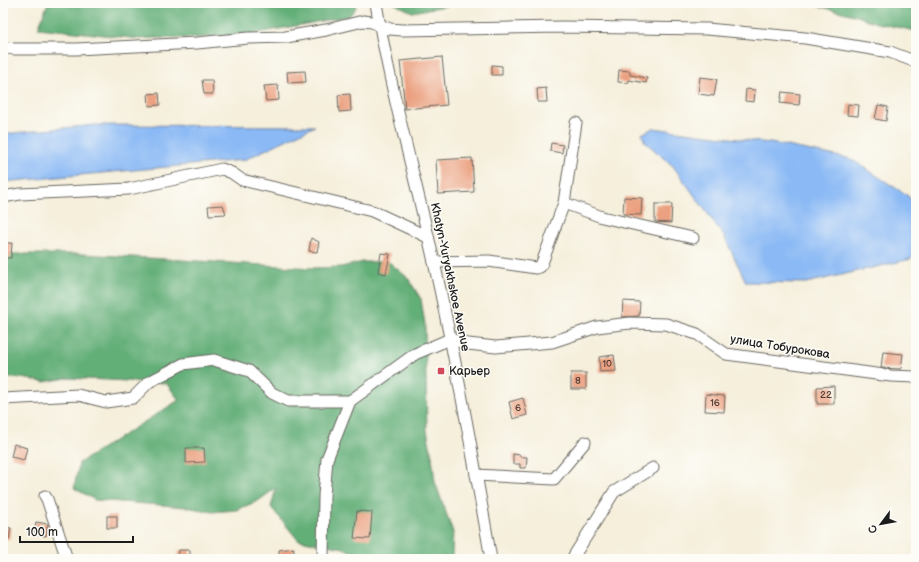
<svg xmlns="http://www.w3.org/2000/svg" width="919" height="562" viewBox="0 0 919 562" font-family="'Balsamiq Sans',sans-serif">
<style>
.forest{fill:#63af78;stroke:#40664a}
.water{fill:#8ab9f5;stroke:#536a88}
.building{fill:#eba181}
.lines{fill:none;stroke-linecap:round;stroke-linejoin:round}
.minor-casing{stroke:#68665f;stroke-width:13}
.minor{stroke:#fff;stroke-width:11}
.poi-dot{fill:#d1495b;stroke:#fdfcf7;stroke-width:1.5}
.labels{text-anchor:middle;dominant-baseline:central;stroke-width:3;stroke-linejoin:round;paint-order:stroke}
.number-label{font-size:10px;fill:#503d35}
.street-label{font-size:12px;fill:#1c1c1c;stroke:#fdfcf7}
.poi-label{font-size:12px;fill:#1c1c1c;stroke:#fdfcf7;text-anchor:start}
</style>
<rect width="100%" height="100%" fill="#fdfcf7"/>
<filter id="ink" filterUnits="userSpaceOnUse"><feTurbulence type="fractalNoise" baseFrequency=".025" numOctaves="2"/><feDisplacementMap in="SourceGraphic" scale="8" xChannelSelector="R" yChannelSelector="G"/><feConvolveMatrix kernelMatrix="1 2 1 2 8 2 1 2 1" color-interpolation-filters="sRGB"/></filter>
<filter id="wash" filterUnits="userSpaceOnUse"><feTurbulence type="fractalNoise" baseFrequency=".012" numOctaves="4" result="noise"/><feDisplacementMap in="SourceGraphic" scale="16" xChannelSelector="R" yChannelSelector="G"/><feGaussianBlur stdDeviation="0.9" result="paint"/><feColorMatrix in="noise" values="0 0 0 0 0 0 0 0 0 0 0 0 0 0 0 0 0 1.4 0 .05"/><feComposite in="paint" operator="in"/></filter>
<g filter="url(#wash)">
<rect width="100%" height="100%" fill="#f5efdc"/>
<g class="forest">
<path d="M 48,3 L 355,3 L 356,8 L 349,16 L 258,33 L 195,38 L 154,38 L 140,39 L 38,28 Z"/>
<path d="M 393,3 L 463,3 L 412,12 Z"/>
<path d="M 806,3 L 916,3 L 916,31 L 877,23 L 854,15 Z"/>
<path d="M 3,254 L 83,254 L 313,268 L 341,267 L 363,262 L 389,262 L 408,278 L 421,299 L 425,324 L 427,430 L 432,456 L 435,482 L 453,532 L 452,556 L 448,559 L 362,559 L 344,548 L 298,540 L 271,507 L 276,488 L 258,501 L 236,510 L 212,512 L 186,507 L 95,500 L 74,488 L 79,463 L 179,400 L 166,383 L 67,378 L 44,382 L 21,378 L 3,378 Z"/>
</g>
<g class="water">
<path d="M 95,125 L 315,126 L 244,160 L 3,182 L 3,134 Z"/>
<path d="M 653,128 L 777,144 L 851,159 L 908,196 L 916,206 L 916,253 L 911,259 L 806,283 L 746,282 L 724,236 L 673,166 L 645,142 L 642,134 Z"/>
</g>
<g id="blocks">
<g class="building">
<path d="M 442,57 L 447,105 L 405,109 L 400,61 Z"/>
<path d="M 492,65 L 502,66 L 502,75 L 492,75 Z"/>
<path d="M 619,70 L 630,71 L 630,75 L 647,78 L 646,83 L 629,80 L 628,83 L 618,82 Z"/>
<path d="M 305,71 L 306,82 L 288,83 L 287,72 Z"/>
<path d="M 700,77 L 717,79 L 714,96 L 698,94 Z"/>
<path d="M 202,80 L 212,80 L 213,94 L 204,94 Z"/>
<path d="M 278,85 L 279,100 L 266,101 L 264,86 Z"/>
<path d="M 546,88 L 547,102 L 538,102 L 537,89 Z"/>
<path d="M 746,89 L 755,90 L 754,102 L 745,101 Z"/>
<path d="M 782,92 L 800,94 L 799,105 L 780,103 Z"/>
<path d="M 159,93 L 160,105 L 149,106 L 148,94 Z"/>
<path d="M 350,94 L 351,111 L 339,112 L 338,95 Z"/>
<path d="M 848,104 L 859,105 L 858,116 L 847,115 Z"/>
<path d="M 878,105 L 888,107 L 886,121 L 875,119 Z"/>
<path d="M 551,143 L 563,145 L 562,153 L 550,151 Z"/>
<path d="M 472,158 L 474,192 L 438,194 L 436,160 Z"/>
<path d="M 624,197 L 642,198 L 641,215 L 623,214 Z"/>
<path d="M 655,204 L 672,204 L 671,223 L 655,222 Z"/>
<path d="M 223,205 L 226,214 L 209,215 L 208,206 Z"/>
<path d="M 311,238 L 319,242 L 317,252 L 309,251 Z"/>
<path d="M 3,243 L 12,243 L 11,258 L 3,258 Z"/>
<path d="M 381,253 L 390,254 L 386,274 L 378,272 Z"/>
<path d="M 623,301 L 640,302 L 639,316 L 622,317 Z"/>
<path d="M 883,352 L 903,354 L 901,369 L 881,368 Z"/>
<path d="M 614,355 L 616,371 L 600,372 L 599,357 Z"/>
<rect x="571" y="373" width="15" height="16"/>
<path d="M 834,386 L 834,404 L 817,404 L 817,387 Z"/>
<path d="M 706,394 L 725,396 L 724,412 L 705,411 Z"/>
<path d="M 523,398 L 527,415 L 513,419 L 509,402 Z"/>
<path d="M 14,444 L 27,448 L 24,460 L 11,457 Z"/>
<path d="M 186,448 L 204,448 L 205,462 L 186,463 Z"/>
<path d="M 513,454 L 520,455 L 520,457 L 527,457 L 526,468 L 520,468 L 520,464 L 513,464 Z"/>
<path d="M 357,511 L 372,512 L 370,539 L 354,538 Z"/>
<rect x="107" y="516" width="10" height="12"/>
<path d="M 36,522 L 48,524 L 46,536 L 34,534 Z"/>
<path d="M 3,527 L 11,528 L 9,539 L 3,539 Z"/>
<path d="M 294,548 L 293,559 L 279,559 L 279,550 Z"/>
<path d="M 179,550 L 190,550 L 190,559 L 178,559 Z"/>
</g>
</g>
</g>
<g filter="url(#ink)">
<use href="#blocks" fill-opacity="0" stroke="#68665f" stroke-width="1"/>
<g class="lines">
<defs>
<g id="minor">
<path d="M 376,3 C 390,90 415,176 434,262 C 456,361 474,460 491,559"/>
<path d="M 3,47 L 13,49 L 76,49 L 197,43 L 248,38 L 286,37 L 326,30 L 363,21 L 372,22 L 390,29 L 402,30 L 562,27 L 707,29 L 805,38 L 890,52 L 916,62"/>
<path d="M 3,197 L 20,194 L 129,189 L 222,169 L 232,173 L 242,180 L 372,211 L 428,237"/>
<path d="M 564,203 L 602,217 L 693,238"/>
<path d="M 434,262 L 489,261 L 536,268 L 540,267 L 542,263 L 564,203 L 576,123"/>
<path d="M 3,399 L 78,395 L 106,402 L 133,398 L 149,382 L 183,364 L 214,360 L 249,371 L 272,393 L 288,401 L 350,401"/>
<path d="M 476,475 L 554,479 L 585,442"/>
<path d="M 45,496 L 47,499 L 67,559"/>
<path d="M 323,559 L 324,496 L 327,459 L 350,401 L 415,354 L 450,339 L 468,344 L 496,347 L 552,342 L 597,327 L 630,323 L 666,324 L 697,334 L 726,354 L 891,376 L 916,377"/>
<path d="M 572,559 L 614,492 L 653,468"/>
</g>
</defs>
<use href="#minor" class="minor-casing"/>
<use href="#minor" class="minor"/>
</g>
</g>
<rect class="poi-dot" x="437" y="367" width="8" height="8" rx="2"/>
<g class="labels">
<g class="number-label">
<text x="607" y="364">10</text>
<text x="578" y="381">8</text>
<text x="826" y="395">22</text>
<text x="715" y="403">16</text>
<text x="518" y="408">6</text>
</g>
<g class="street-label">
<text transform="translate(450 277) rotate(78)">Khatyn-Yuryakhskoe Avenue</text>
<text transform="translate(780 347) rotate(9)">улица Тобурокова</text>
</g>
<g class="poi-label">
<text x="449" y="371">Карьер</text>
</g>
</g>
<rect width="919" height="562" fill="none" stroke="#fdfcf7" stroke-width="16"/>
<g transform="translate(881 524) rotate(238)" stroke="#fdfcf7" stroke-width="3" paint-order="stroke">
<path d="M0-3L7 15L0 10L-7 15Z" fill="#1c1c1c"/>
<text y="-6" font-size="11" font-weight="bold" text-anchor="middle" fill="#1c1c1c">С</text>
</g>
<path d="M20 536v6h113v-6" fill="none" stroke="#1c1c1c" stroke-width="2"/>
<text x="26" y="536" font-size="12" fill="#1c1c1c" stroke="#fdfcf7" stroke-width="3" paint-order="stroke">100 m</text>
</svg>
